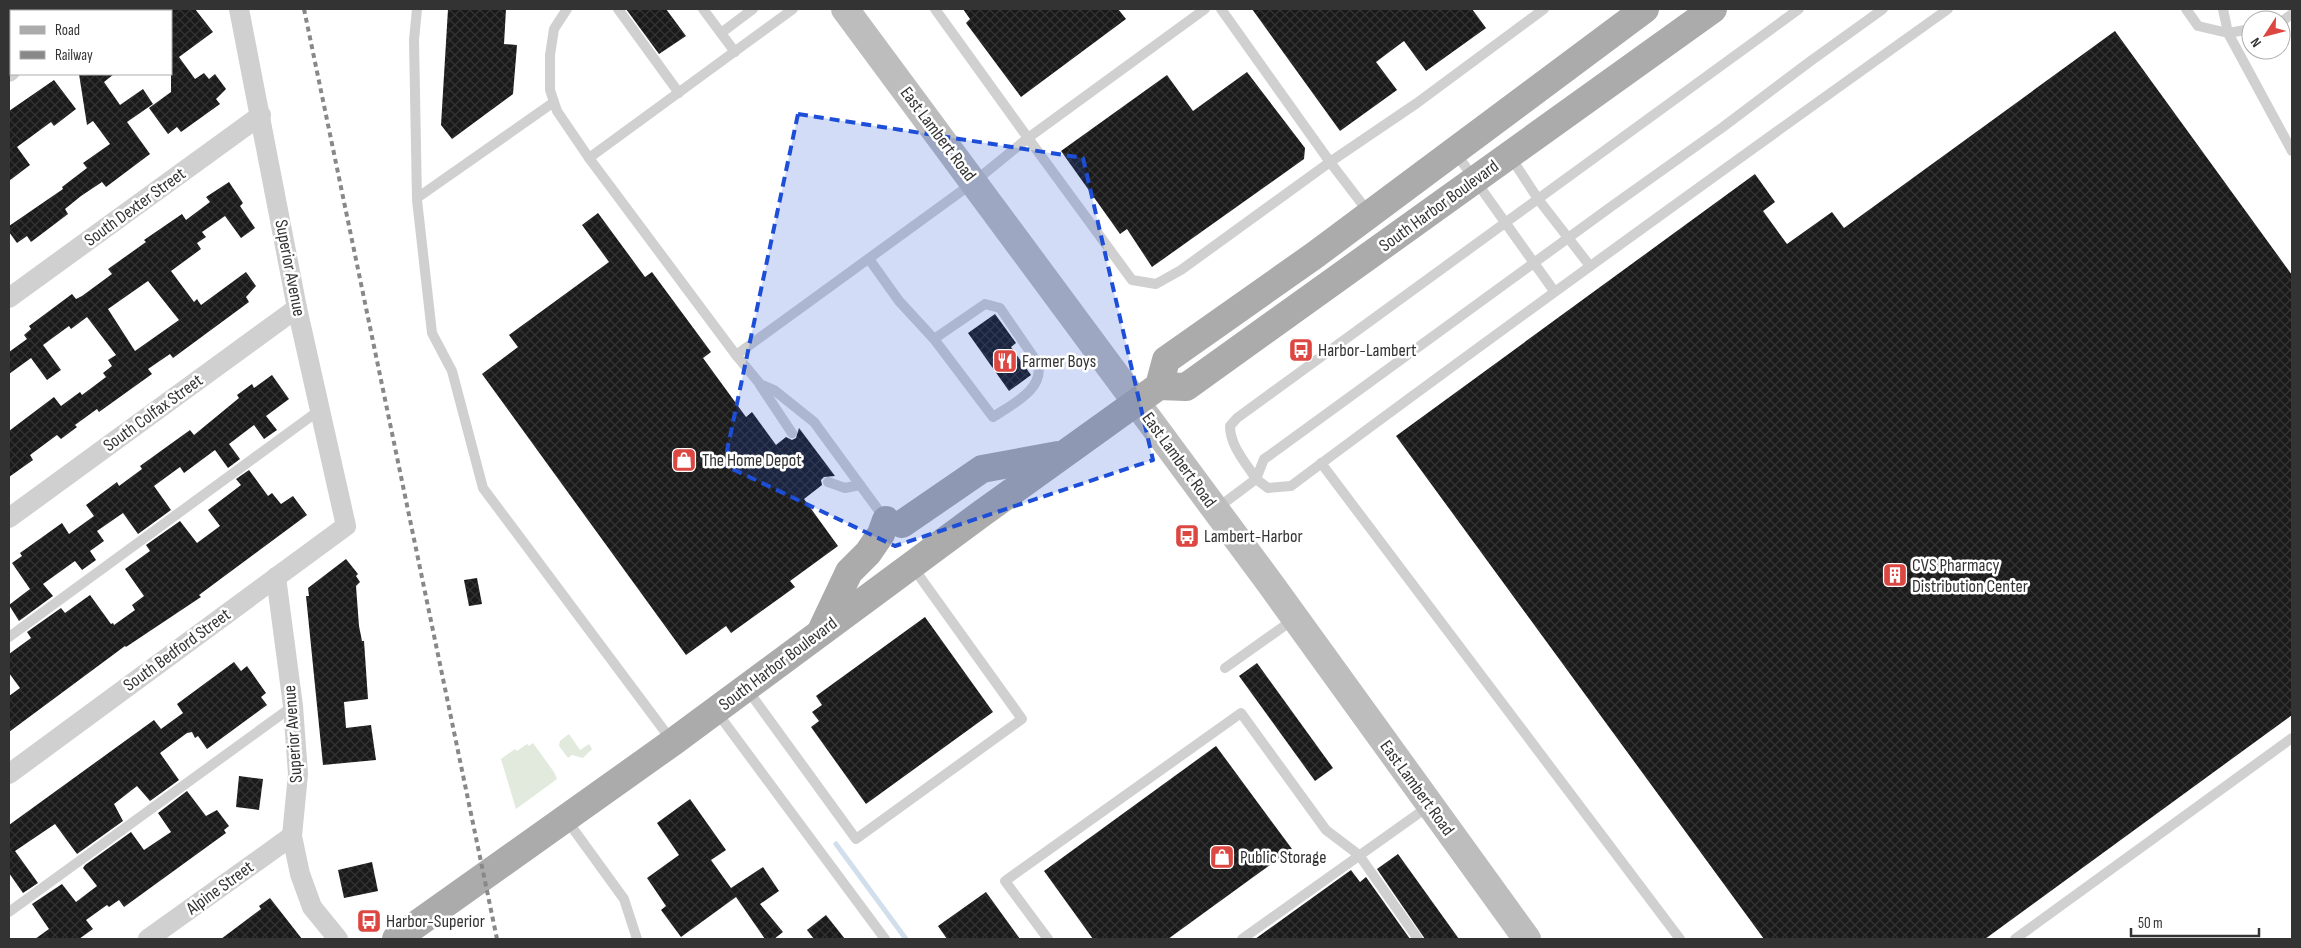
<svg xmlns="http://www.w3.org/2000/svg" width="2301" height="948" viewBox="0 0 2301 948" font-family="'Sofia Sans Condensed',sans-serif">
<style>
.green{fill:#e2e9dd}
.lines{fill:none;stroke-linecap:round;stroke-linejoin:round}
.stream{stroke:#d1dfec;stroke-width:5}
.building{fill:url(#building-cross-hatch);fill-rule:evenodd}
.service{stroke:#d0d0d0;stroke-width:10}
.minor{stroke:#d0d0d0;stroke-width:20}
.secondary{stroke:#bdbdbd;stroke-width:28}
.primary{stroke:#ababab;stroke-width:28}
.rail{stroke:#888;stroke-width:4;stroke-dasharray:5 4;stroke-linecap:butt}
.marked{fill:#1d4ed8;fill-opacity:0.2;stroke:#1d4ed8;stroke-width:4;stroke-dasharray:10 6;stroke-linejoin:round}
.labels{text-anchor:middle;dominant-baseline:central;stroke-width:5;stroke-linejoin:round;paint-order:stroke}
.street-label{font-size:18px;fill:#333;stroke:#fff}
.poi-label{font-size:18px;fill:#333;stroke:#fff;text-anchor:start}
</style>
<defs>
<pattern id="building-cross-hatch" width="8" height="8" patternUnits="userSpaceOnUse" patternTransform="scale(1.25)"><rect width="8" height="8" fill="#1a1a1a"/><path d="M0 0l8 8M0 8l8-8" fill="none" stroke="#333"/></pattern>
</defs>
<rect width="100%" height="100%" fill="#fff"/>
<g class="green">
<path d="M 569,734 L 580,750 L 589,744 L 592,749 L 583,758 L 572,755 L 568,758 L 559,746 L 560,741 Z"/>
<path d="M 533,743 L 554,772 L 557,779 L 516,809 L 501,759 L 515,749 L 517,751 L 527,744 L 529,746 Z"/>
</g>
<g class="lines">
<path class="stream" d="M 836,844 L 906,939"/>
</g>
<g class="building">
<path d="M 171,9 L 195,9 L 213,32 L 179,57 L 195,79 L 204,73 L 209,79 L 215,74 L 226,89 L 216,99 L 220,104 L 181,132 L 177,127 L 168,134 L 149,108 L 171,92 Z"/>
<path d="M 448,9 L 506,9 L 504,44 L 517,45 L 513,94 L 452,139 L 441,125 Z"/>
<path d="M 626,9 L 666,9 L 686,36 L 659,54 Z"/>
<path d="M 963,9 L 1118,9 L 1126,19 L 1021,97 L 966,23 L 970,19 Z"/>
<path d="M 1252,9 L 1472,9 L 1486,28 L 1426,71 L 1404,41 L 1376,62 L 1397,90 L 1340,131 Z"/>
<path d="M 2115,31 L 2292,275 L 2292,715 L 1985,939 L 1764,939 L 1396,436 L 1755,174 L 1775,202 L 1763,211 L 1787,244 L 1832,212 L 1844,228 Z"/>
<path d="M 1247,72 L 1305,148 L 1304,159 L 1152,267 L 1127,229 L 1120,234 L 1061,151 L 1167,75 L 1193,111 Z"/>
<path d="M 79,74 L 114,74 L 104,82 L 120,105 L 143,89 L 153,104 L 127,122 L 150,154 L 106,187 L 102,182 L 81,196 L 65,209 L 68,214 L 31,242 L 27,236 L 17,243 L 9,232 L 9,226 L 63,189 L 62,187 L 87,168 L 83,163 L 110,144 L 93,121 L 87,125 Z"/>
<path d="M 54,80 L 76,109 L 54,126 L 51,122 L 17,147 L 30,165 L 9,181 L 9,111 Z"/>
<path d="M 229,182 L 243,203 L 240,206 L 255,228 L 241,238 L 225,216 L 202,232 L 206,237 L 197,243 L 201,249 L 171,271 L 194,302 L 197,299 L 201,305 L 246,272 L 256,286 L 246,297 L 249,302 L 173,358 L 170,354 L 148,369 L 152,374 L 99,412 L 97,409 L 75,425 L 77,427 L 61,439 L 57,435 L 30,455 L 33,460 L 9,477 L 9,431 L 54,397 L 61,406 L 80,392 L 82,395 L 106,377 L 103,373 L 112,366 L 108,360 L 116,355 L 87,317 L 71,329 L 69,326 L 43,345 L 61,370 L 47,380 L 31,358 L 9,374 L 9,352 L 27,339 L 24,335 L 31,329 L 29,326 L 72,294 L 76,299 L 82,296 L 112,274 L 108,269 L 146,242 L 144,240 L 182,214 L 186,220 L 210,202 L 206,197 ZM 148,281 L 179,320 L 135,351 L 108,309 Z"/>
<path d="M 598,213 L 645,277 L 652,272 L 711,352 L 703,358 L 746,417 L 752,412 L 776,445 L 786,437 L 792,440 L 796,438 L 799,428 L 835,476 L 824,477 L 821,480 L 822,485 L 804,499 L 838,546 L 790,581 L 795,587 L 731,633 L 726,626 L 686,655 L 482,374 L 518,347 L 509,335 L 609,262 L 582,225 Z"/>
<path d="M 995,314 L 1016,343 L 1011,347 L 1031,375 L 1009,391 L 968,333 Z"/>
<path d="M 272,375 L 289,399 L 266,416 L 277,430 L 264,439 L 254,425 L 229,444 L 240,459 L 228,468 L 215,450 L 184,473 L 180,467 L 154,486 L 171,510 L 138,534 L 123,513 L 97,531 L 104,541 L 90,551 L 96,560 L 82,570 L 75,561 L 43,584 L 53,596 L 19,621 L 9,605 L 30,589 L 12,563 L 22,556 L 20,553 L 62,523 L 69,534 L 94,516 L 86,505 L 117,482 L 119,486 L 142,469 L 140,466 L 190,430 L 194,435 L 239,398 L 237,395 L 252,384 L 254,388 Z"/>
<path d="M 249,470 L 268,496 L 272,493 L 281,504 L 293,496 L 307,515 L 199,595 L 201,597 L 126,647 L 125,646 L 9,732 L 9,696 L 20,688 L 9,673 L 9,654 L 31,638 L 27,632 L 61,608 L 65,613 L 90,595 L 111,624 L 113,623 L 114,625 L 135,610 L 132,605 L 144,596 L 125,569 L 150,551 L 146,545 L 180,521 L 197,543 L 220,526 L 208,510 L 241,485 L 236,479 Z"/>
<path d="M 346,559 L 358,574 L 356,576 L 360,582 L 356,586 L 359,626 L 362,641 L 364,641 L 368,699 L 344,702 L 346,728 L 371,725 L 376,760 L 323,765 L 306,596 L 309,596 L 308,588 Z"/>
<path d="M 477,578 L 482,604 L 469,606 L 464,580 Z"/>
<path d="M 925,617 L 993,712 L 866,804 L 811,727 L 819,721 L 812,712 L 822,705 L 816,696 Z"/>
<path d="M 234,662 L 241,671 L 247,666 L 266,693 L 261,697 L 267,705 L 207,749 L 198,736 L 195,738 L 192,732 L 187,733 L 160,753 L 179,780 L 150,801 L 137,786 L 114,804 L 123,821 L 77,854 L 55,824 L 15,851 L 38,883 L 23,893 L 9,873 L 9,825 L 154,720 L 161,729 L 183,713 L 177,704 Z"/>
<path d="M 1257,663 L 1333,768 L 1315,781 L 1239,676 Z"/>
<path d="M 1216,746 L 1292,849 L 1168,939 L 1093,939 L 1044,871 Z"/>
<path d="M 239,776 L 263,779 L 259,810 L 236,807 Z"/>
<path d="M 187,791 L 206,816 L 217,810 L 229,826 L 224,830 L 226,833 L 124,907 L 119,900 L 109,907 L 107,905 L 86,920 L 93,929 L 79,939 L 35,939 L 49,929 L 32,904 L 62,884 L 76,902 L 97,886 L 83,868 L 85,865 L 131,832 L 144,850 L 171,832 L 158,813 Z"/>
<path d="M 690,799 L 726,850 L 711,860 L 731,888 L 763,867 L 779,891 L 760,904 L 783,932 L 774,939 L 765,939 L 736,897 L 681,937 L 661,910 L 666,906 L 647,878 L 679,855 L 657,823 Z"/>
<path d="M 1398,854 L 1459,939 L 1425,939 L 1377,869 Z"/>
<path d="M 372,862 L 378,891 L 344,898 L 338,870 Z"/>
<path d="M 1351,870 L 1360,882 L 1366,877 L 1410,939 L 1255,939 Z"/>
<path d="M 986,892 L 1020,939 L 947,939 L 938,926 Z"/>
<path d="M 270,898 L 302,939 L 221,939 L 261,909 L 259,906 Z"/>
<path d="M 826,915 L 845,939 L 814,939 L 807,930 Z"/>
</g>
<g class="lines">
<g class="service">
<path d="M 417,9 L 414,40 L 417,200 L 432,333 L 452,371 L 483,488 L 672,741"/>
<path d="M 567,9 L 554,29 L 550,55 L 550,90 L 557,111 L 589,158 L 736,355 L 760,384 L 774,390 L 814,422 L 885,519"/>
<path d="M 618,9 L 679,93"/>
<path d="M 703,9 L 735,52"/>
<path d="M 935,9 L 1028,138 L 1205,9"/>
<path d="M 1221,9 L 1330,162 L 1417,103 L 1544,9"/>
<path d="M 1799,9 L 1237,418 L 1230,426 C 1230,446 1246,463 1256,479 L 1264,459 L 1270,455 L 1612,206 L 1723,127 L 1812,60 L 1883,9"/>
<path d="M 2186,9 L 2198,26 L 2228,33 L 2251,29"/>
<path d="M 2223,9 L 2228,33 L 2292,151"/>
<path d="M 2281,22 L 2292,14"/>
<path d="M 721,33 L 753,9"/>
<path d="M 1455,152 L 1554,291"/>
<path d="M 1510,156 L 1538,199 L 1590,266"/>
<path d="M 589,158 L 793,9"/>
<path d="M 417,198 L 554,102"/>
<path d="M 869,259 L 899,301 L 934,339 L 993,417 C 1011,405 1047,388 1037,362 L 1000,308 L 985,304 L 934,339"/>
<path d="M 736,355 L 974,182 L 1028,138 L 1132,280 L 1156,284 L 1181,270 L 1330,162 L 1369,213"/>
<path d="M 760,385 L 792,433"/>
<path d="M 1321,463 L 1680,939"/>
<path d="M 828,482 L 845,488 L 860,485"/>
<path d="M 1216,509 L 1256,479 L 1268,488 L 1291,486 C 1508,324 1728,166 1948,9"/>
<path d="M 9,637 L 321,409"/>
<path d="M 1225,668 L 1294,619"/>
<path d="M 747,689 L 856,839 L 1022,719 L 912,566"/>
<path d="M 716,711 L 885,939"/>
<path d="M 566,819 L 624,899 L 637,939"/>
<path d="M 9,912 L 293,706"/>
<path d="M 1048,939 L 1005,881 L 1241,713 L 1326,830 L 1359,855 L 1418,939"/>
<path d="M 1242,939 L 1429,806"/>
<path d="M 2015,939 L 2292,738"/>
</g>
<g class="minor">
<path d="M 93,11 L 96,9"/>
<path d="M 9,72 L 11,70"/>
<path d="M 9,298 L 261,115"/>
<path d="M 9,518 L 297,308"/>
<path d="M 276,577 L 293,706 L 298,774 L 292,836 L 300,874 L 312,907 L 338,939"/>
<path d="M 9,774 L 346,526 L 297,308 L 239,9"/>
<path d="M 148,939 L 292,836"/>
</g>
<path class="secondary" d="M 845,9 L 1272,586 L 1527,939"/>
<g class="primary">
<path d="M 1159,386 L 1166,360 L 1315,255 L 1645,9"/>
<path d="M 902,524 L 982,469 L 1058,455"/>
<path d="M 822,629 L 849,572 L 868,553 L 881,534 L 886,520"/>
<path d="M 396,939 L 673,742 L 981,514 L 1159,386 L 1186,387 L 1713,9"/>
</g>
<path class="rail" d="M 304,9 L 497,939"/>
</g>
<path class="marked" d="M 798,114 L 1083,158 L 1153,460 L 895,546 L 724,465 Z"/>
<defs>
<symbol id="bus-square" viewBox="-11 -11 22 22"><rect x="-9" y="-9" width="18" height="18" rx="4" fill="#dd4742" stroke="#fff"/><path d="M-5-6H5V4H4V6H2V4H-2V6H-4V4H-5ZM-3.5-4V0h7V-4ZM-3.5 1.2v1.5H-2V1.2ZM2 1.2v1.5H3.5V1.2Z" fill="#fff"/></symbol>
<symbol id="restaurant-square" viewBox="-11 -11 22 22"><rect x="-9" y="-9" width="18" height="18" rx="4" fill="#dd4742" stroke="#fff"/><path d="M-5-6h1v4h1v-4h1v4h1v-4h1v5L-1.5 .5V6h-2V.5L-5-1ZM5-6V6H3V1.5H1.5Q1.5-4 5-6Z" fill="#fff"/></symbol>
<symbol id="shop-square" viewBox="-11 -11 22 22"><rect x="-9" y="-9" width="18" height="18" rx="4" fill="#dd4742" stroke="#fff"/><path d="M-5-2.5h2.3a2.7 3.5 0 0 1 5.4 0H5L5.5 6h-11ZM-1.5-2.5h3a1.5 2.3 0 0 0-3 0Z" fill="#fff"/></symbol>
<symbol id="building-square" viewBox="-11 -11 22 22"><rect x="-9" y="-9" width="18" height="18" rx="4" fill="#dd4742" stroke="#fff"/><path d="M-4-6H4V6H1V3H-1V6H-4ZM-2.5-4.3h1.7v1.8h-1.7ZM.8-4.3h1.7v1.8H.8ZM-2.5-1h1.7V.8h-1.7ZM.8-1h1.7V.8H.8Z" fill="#fff"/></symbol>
</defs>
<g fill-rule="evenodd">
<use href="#bus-square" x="1287" y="336" width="28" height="28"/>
<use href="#restaurant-square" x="991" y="347" width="28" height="28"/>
<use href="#shop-square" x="670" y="446" width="28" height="28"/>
<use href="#bus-square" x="1173" y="522" width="28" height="28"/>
<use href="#building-square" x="1881" y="561" width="28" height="28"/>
<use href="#shop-square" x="1208" y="843" width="28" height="28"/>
<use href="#bus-square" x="355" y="907" width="28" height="28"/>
</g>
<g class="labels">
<g class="street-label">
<text transform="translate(938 134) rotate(53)">East Lambert Road</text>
<text transform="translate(1439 206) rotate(-36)">South Harbor Boulevard</text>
<text transform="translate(135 207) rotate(-36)">South Dexter Street</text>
<text transform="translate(290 268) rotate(79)">Superior Avenue</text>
<text transform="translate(153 413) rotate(-36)">South Colfax Street</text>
<text transform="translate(1179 460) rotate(54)">East Lambert Road</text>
<text transform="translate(177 650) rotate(-36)">South Bedford Street</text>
<text transform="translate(778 664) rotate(-37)">South Harbor Boulevard</text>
<text transform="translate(293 734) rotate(-94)">Superior Avenue</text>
<text transform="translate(1417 788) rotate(54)">East Lambert Road</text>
<text transform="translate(220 888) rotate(-36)">Alpine Street</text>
</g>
<g class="poi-label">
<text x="1318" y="350">Harbor-Lambert</text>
<text x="1022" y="361">Farmer Boys</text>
<text x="702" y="460">The Home Depot</text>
<text x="1204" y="536">Lambert-Harbor</text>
<text x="1912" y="565">CVS Pharmacy<tspan x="1912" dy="21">Distribution Center</tspan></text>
<text x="1240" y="857">Public Storage</text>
<text x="386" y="921">Harbor-Superior</text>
</g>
</g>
<rect width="2301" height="948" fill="none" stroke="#333333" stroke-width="20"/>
<rect x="10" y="10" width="162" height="65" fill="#ffffff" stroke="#adadad"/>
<rect x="20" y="26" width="25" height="8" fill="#ababab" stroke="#adadad"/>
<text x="55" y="35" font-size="15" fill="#333333">Road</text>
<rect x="20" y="51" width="25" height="8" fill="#888888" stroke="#adadad"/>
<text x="55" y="60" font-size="15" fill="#333333">Railway</text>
<g transform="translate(2266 35) rotate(234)"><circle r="24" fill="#ffffff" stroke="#adadad"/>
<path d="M0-4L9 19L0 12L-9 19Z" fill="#dd4742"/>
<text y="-8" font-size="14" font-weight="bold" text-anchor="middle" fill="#333333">N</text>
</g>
<path d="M2131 928v8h128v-8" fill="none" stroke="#333333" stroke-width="2.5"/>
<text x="2138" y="928" font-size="15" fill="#333333" stroke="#ffffff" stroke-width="4" paint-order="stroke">50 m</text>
</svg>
